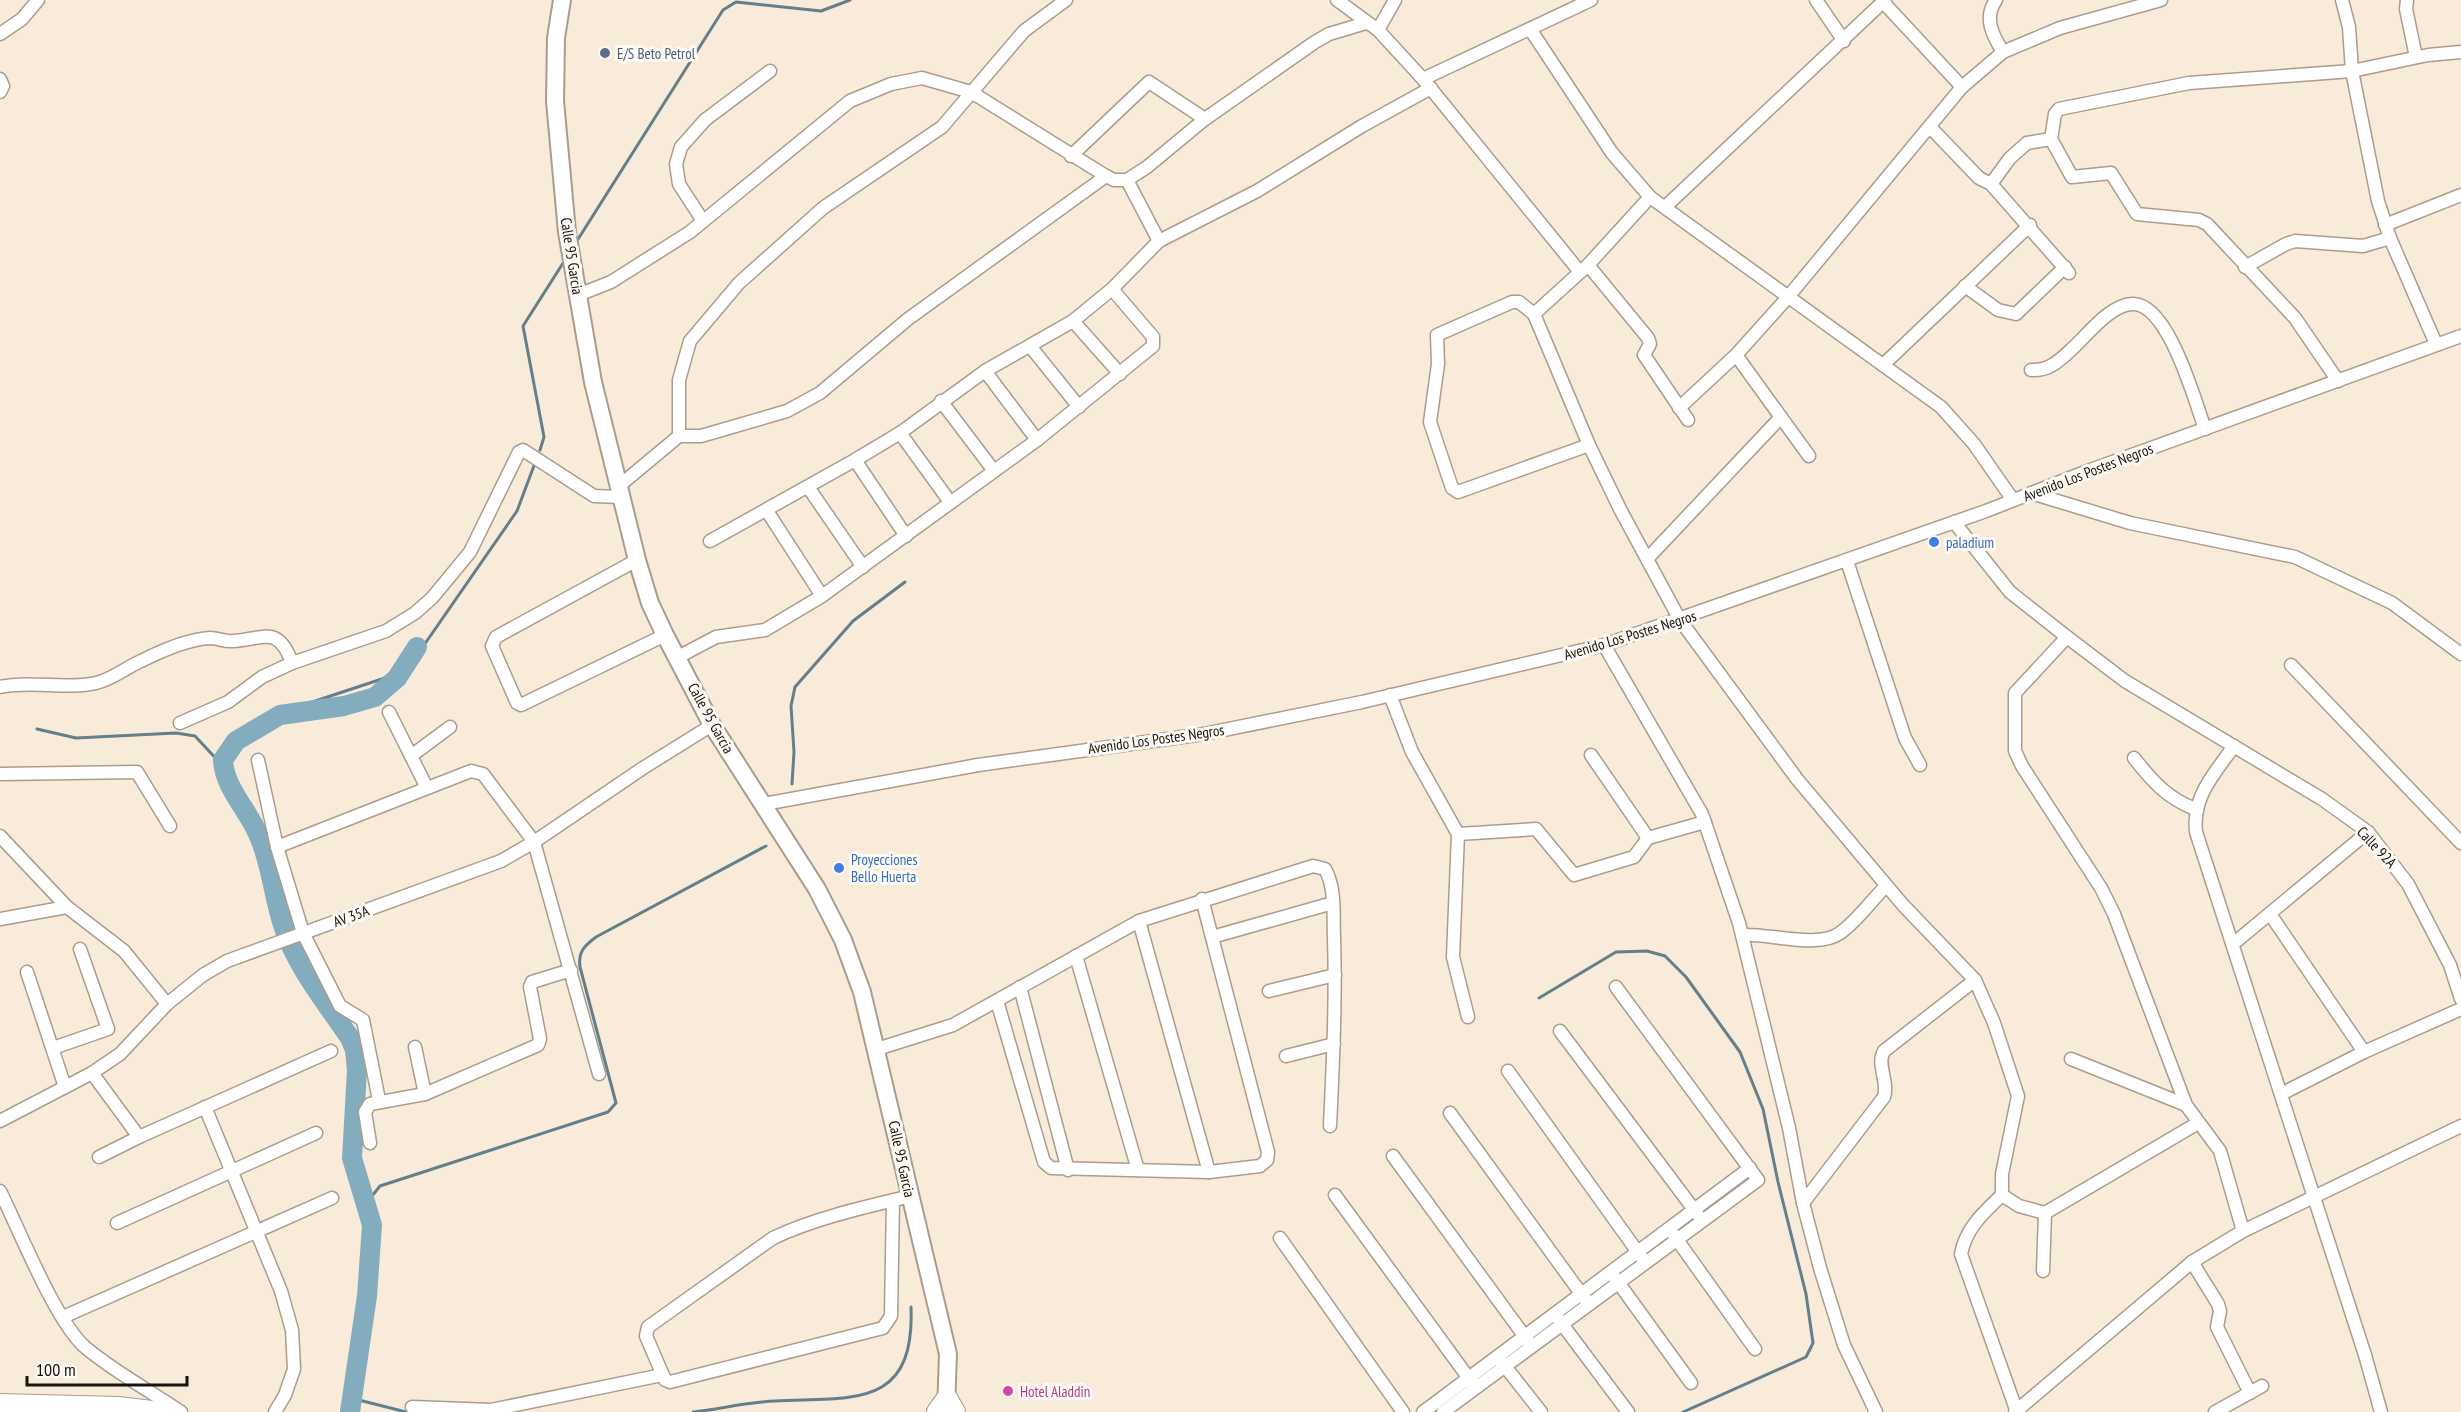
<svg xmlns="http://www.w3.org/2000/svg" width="2461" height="1412" viewBox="0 0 2461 1412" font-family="'PT Sans Narrow',sans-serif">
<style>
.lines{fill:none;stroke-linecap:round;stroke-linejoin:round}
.stream{stroke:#637f8a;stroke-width:3}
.river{stroke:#83adbf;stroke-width:20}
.street-casing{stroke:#aa9d8d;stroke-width:15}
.secondary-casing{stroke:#aa9d8d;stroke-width:20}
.primary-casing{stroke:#aa9d8d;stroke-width:22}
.street{stroke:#fff;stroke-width:12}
.secondary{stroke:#fff;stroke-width:16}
.primary{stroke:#fff;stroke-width:20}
.service-dot{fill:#5c6f8a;stroke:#fdfaf6;stroke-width:2}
.shop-dot{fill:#3f7fe0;stroke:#fdfaf6;stroke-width:2}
.hotel-dot{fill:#d1479c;stroke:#fdfaf6;stroke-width:2}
.labels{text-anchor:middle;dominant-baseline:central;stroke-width:6;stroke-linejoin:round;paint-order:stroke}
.service-label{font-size:15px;fill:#4e5e75;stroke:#fdfaf6;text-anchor:start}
.street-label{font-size:15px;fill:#18130d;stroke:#fdfaf6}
.shop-label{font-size:15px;fill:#366cbe;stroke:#fdfaf6;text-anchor:start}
.hotel-label{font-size:15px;fill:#b23c85;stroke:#fdfaf6;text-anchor:start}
</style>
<rect width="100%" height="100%" fill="#f9ebda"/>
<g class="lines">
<g class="stream">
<path d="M 575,244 L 723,10 L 736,2 L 821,11 L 850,0"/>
<path d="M 540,450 L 544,437 L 523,326 L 565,260"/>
<path d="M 37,729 L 76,738 L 176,733 L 195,736 L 222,765 L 229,789 L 252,819 L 265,853 L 285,937"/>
<path d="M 222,765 L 227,752 L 243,730 L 276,714 L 406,671 L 517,511 L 535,463"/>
<path d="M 792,784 L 794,752 L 791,706 L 795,687 L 853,621 L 905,582"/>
<path d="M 286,944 L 289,954 L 350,1045 L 361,1072 L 347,1134 L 348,1153 L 368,1201 L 368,1233 L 359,1350 L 344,1412"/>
<path d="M 1539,998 L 1616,952 L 1647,951 L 1665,956 L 1686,977 L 1740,1052 L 1763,1109 L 1778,1182 L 1806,1294 L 1813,1343 L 1806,1357 L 1683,1412"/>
<path d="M 368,1201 L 380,1186 L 608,1112 L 616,1103 L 580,967 C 578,952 584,946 596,937 L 766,846"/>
<path d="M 347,1397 L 406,1412"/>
<path d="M 693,1412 C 720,1409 748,1402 775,1401 C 852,1397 915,1410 911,1307"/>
</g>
<path class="river" d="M 350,1412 L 367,1296 L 372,1225 L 352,1158 L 357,1070 L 355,1050 L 350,1038 C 326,1002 298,969 284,928 C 273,897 272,864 258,834 C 248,810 224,787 223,760 L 236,741 L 280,715 L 344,706 L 375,697 L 397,678 L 417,647"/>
<defs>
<g id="street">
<path d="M 1337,0 L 1378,30 L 1423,79 L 1580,272"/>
<path d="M 1816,0 L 1844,41"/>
<path d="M 1996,0 C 1983,18 1993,36 2003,52"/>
<path d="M 2342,0 L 2349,27 L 2352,71 L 2378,201 L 2390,238 L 2436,344"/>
<path d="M 2407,0 L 2406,9 L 2416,57"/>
<path d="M 1883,2 L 1962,87"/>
<path d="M 1530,29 L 1612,153 L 1650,197 L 1941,407 L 1974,444 L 2013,500"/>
<path d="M 1378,30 L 1395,0"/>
<path d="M 0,34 L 22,19 L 38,0"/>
<path d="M 0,79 L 3,86 L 0,92"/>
<path d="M 1423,79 L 1591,0"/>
<path d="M 1930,127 L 1979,178 L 1991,184 L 2069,273"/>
<path d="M 2051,139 L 2055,114 L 2059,109 L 2189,83 L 2352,71 L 2428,55 L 2461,52"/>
<path d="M 1071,156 L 1149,82 L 1205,119"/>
<path d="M 1127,180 L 1159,241"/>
<path d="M 1991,184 L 2010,158 L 2027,143 L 2051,139 L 2072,177 L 2111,173 L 2137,214 L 2199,220 L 2207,224 L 2295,318 L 2338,381"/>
<path d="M 1650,197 L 1588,265 L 1534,314 L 1589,445 L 1621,511 L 1680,620 L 1797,779 L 1903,905 L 1975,980 L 1994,1023 L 2018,1096 L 2002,1174 L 2002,1195 C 1983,1213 1966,1228 1961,1254 L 2017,1412"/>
<path d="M 1665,207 L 1885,0"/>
<path d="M 703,221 L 679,184 L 676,164 L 681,147 L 705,120 L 770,71"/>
<path d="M 2385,225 L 2461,195"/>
<path d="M 1588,265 L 1648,338 L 1650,344 L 1644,355 L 1688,420"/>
<path d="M 2245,267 L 2286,244 L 2295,241 L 2363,246 L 2390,238"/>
<path d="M 1965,286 L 1998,310 L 2016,314 L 2065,267"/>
<path d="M 578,295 L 611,282 L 690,232 L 850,101 L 891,84 L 922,78 L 971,92 L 1106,176 L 1114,180 L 1127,180 L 1147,167 L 1205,119 L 1315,42 L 1329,34 L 1366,23"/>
<path d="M 1534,314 L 1519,302 L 1512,302 L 1437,335 L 1438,364 L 1430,422 L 1452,488 L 1458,492 L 1589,445"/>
<path d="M 1073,321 L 1120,374"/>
<path d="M 1030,346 L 1079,407"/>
<path d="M 1736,355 L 1809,456"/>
<path d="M 1883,365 L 2030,225"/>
<path d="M 2031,370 C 2050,371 2060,360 2074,347 C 2088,334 2110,305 2132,304 C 2168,302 2195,401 2205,429"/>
<path d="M 985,371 L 1037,440"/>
<path d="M 941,401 L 994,471"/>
<path d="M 1679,408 L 1736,355 L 1788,297 L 1962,87 L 2003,52 L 2060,28 L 2161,0"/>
<path d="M 900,433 L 950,502"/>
<path d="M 679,436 L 701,436 L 787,411 L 820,393 L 908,319 L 1106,176"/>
<path d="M 855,460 L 906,536"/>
<path d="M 619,486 L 679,436 L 679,380 L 690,341 L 739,283 L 823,208 L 942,127 L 1024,31 L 1066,0"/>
<path d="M 808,487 L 863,567"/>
<path d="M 2031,493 L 2130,523 L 2295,557 L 2392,603 L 2461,654"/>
<path d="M 767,511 L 822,596"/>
<path d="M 1954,522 L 2010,592 L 2067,637 L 2125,681 L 2322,799 L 2368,832 L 2408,884 L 2450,965 L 2461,999"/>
<path d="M 710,541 L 855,460 L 900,433 L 985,371 L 1073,321 L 1112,289 L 1159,241 L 1257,191 L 1362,126 L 1431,88"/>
<path d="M 1647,559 L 1781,417"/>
<path d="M 637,560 L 496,637 L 492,646 L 517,703 L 521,705 L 665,635"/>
<path d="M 1847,561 L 1905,738 L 1920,765"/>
<path d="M 2067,637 L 2015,693 L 2015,751 L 2022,766 L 2101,888 L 2114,914 L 2186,1105 L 2220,1151 L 2243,1231"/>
<path d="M 1604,645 L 1702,814 L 1739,923 L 1789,1128 L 1803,1203 L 1820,1268 L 1844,1345 L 1876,1412"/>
<path d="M 678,657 L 716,637 L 765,630 L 822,596 L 1037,440 L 1153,346 L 1153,337 L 1112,289"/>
<path d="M 2291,665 L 2461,843"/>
<path d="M 0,687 C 32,680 66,690 96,683 C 113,679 125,668 141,661 C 161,651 188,639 210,638 C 218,638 225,642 233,641 C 262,640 278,623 292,663"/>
<path d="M 1390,695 L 1412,752 L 1458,834 L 1453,957 L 1468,1017"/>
<path d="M 389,712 L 427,788"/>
<path d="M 180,723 L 228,702 L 262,677 L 292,663 L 386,631 L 415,613 L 432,598 L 470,552 L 519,452 L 523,450 L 594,496 L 621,497"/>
<path d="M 2234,746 C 2215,773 2192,796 2196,832 L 2365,1355 L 2381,1412"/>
<path d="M 1591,755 L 1648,838"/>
<path d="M 411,756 L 450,727"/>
<path d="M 2134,758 C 2152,781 2167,798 2195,809"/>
<path d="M 258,760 L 277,847 L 303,933 L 340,1006 L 363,1020 L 379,1100"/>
<path d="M 0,774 L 137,772 L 170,826"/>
<path d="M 764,804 L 978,765 L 1204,734 L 1362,702 L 1604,645 L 1986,511 L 2085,472 L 2461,336"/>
<path d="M 1458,834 L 1536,829 L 1574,875 L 1634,857 L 1648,838 L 1705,822"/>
<path d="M 0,836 L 67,907 L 124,951 L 167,1004"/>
<path d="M 277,847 L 471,771 L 483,774 L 534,842 L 599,1074"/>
<path d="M 2270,914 L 2364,1052"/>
<path d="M 0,919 L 67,907"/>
<path d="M 1139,921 L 1209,1172"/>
<path d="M 1742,935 C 1768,933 1819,949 1840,933 C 1857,921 1871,901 1886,886"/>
<path d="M 1212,937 L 1333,903"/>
<path d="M 2233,944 L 2368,832"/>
<path d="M 1076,956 L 1138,1170"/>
<path d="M 27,972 L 65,1087"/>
<path d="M 1020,987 L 1068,1170"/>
<path d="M 1269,991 L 1335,975"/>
<path d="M 997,1001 L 1044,1162 L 1051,1168 L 1209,1172 L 1260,1166 L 1267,1160 L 1268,1152 L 1202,899"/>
<path d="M 1560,1031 L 1698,1215"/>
<path d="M 415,1047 L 425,1094"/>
<path d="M 53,1048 L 108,1029 L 80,949"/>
<path d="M 877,1049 L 953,1025 L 1139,921 L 1313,866 L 1325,869 C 1336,888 1333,915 1334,937 C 1336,1000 1333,1063 1330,1126"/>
<path d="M 1286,1056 L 1334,1044"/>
<path d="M 2071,1059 L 2186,1105"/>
<path d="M 1508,1071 L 1642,1258"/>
<path d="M 92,1073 L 139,1137"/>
<path d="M 2281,1094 L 2364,1052 L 2461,1009"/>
<path d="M 205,1107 L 281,1291 L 292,1330 L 294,1369 L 285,1395 L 275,1412"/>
<path d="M 1450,1113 L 1585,1299"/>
<path d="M 0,1121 L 92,1073 L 120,1054 L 167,1004 L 203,975 L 227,961 L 501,861 L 534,842 L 643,768 L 712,725"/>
<path d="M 370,1143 L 365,1112 L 370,1104 L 425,1094 L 538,1045 L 540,1039 L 530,987 L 532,982 L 571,970"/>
<path d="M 1393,1156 L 1528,1341"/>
<path d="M 99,1157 L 139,1137 L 331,1051"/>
<path d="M 0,1191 C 19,1229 56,1323 86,1348 C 115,1372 150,1391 181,1412"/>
<path d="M 1335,1195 L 1473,1384"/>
<path d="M 2002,1195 L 2019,1206 L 2045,1213 L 2198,1123"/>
<path d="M 893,1200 L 891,1316 L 883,1328 L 670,1382 L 665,1380 L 646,1336 L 648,1327 L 773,1238 C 815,1218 865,1207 911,1196"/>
<path d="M 1803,1203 L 1884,1097 C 1889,1082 1876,1064 1884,1051 L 1975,980"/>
<path d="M 117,1223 L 316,1133"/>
<path d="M 1673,1234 L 1755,1349"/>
<path d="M 1280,1238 L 1403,1412"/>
<path d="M 2192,1262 L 2218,1304 L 2220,1311 L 2217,1327 L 2250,1393"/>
<path d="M 2043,1271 L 2045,1213"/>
<path d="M 1615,1278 L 1691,1383"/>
<path d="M 63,1317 L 332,1198"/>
<path d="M 1559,1320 L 1628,1412"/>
<path d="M 1500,1360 L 1541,1412"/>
<path d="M 412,1407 L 491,1410 L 662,1375"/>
<path d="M 1423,1412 L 1750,1168"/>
<path d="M 1443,1412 L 1758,1180 L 1616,987"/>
<path d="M 2015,1412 L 2192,1262 L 2243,1231 L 2461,1126"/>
<path d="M 2215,1412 L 2262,1386"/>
</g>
<path id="secondary" d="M 562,0 L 556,38 L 555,101 L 567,232 L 593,382 L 637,560 L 650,603 L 665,635 L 712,725 L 817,889 L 843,940 L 862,992 L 948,1354 L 946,1411"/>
<g id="primary">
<path d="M 0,1404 L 118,1407 L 160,1412"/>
<path d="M 937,1412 L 947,1398 L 955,1412"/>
</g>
</defs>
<use href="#street" class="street-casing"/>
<use href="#secondary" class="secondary-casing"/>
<use href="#primary" class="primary-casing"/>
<use href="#street" class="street"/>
<use href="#secondary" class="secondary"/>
<use href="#primary" class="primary"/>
</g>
<circle class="service-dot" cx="605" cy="53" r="6"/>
<g class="shop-dot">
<circle cx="1934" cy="542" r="6"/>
<circle cx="839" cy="868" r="6"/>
</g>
<circle class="hotel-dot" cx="1008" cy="1391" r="6"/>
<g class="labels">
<g class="service-label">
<text x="617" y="53">E/S Beto Petrol</text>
</g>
<g class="street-label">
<text transform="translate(572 256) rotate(81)">Calle 95 Garcia</text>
<text transform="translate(2088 472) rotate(-21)">Avenido Los Postes Negros</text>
<text transform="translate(1630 635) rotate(-17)">Avenido Los Postes Negros</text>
<text transform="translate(711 718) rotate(61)">Calle 95 Garcia</text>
<text transform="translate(1156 739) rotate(-8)">Avenido Los Postes Negros</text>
<text transform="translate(2377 847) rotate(47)">Calle 92A</text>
<text transform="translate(351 916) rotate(-20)">AV 35A</text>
<text transform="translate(902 1159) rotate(78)">Calle 95 Garcia</text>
</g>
<g class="shop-label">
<text x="1946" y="542">paladium</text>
<text x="851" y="859">Proyecciones<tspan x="851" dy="17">Bello Huerta</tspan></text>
</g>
<g class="hotel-label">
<text x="1020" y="1391">Hotel Aladdin</text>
</g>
</g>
<path d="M27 1376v9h160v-9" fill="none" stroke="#18130d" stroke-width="3"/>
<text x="36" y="1376" font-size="18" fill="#18130d" stroke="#fdfaf6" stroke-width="4.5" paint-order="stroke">100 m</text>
</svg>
